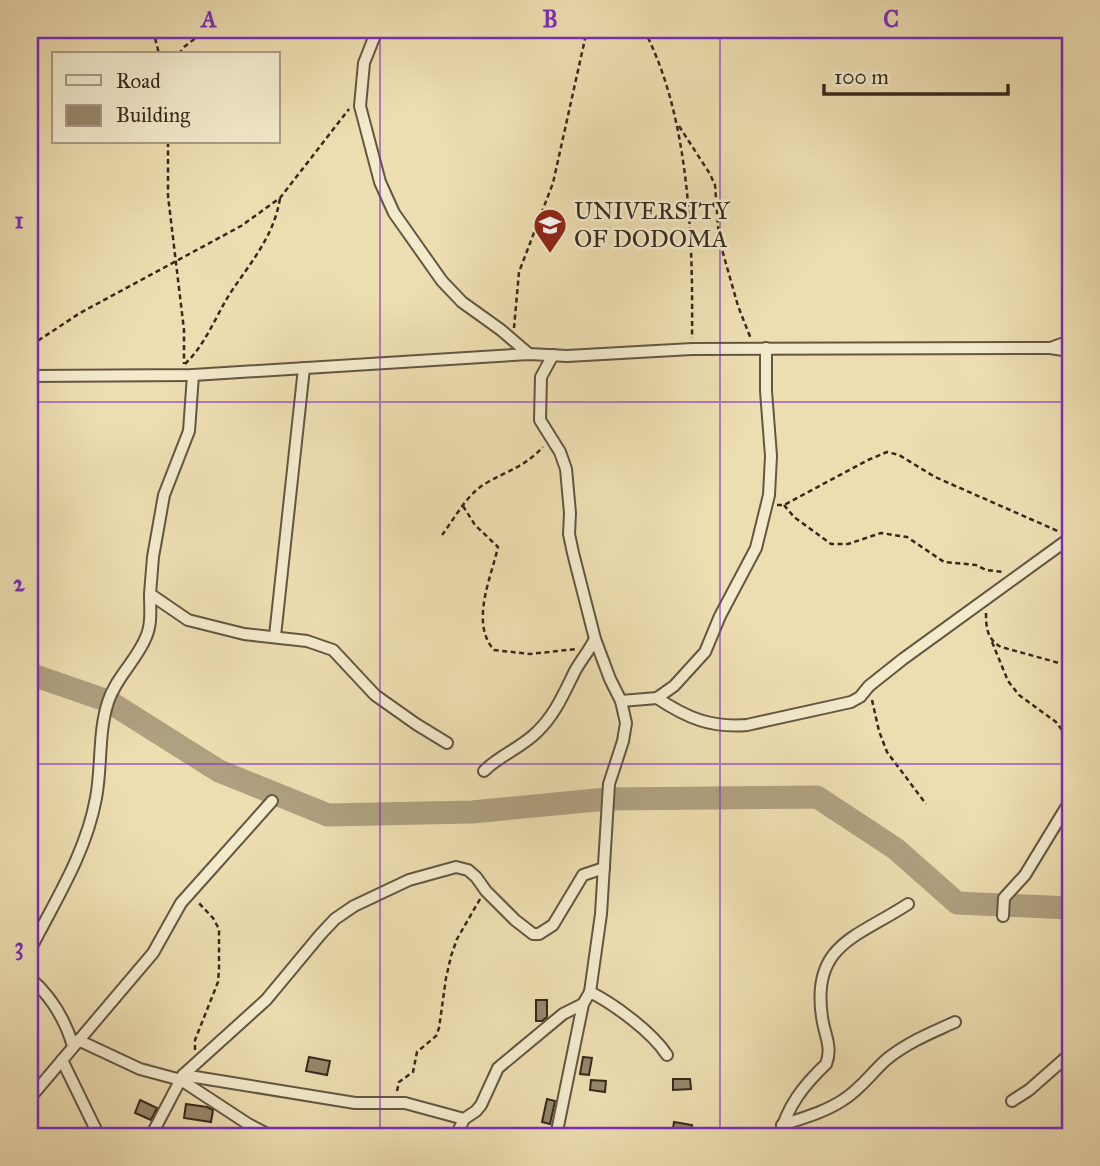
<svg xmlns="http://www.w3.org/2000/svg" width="1100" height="1166" viewBox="0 0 1100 1166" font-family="'IM FELL Great Primer',serif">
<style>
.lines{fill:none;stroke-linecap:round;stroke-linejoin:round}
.river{stroke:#afa07f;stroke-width:23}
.building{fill:#96876a;stroke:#37281d;stroke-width:2}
.minor-casing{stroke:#645642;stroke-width:14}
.path{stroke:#37281d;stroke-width:2.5;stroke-dasharray:5 3.5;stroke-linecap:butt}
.minor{stroke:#f3eacc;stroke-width:10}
.grid{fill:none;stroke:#7b2cbf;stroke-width:2;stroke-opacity:0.55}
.labels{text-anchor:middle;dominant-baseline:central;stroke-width:5;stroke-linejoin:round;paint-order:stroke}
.poi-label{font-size:24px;fill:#37281d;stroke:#f3eacc;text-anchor:start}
.neatline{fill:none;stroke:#7b2cbf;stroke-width:2.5}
.grid-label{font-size:23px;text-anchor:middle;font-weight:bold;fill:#7b2cbf}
</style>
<rect width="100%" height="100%" fill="#eddeb1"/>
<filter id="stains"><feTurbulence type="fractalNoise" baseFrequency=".00286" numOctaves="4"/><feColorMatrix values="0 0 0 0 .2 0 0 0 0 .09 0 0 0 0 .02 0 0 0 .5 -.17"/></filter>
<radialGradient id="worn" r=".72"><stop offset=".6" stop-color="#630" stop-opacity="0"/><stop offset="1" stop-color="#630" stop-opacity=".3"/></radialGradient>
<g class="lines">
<path class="river" d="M 30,674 L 108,701 L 219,771 L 328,815 L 472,812 L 607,799 L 817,797 L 896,849 L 957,903 L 1070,908"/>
</g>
<g class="building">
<path d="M 536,1000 L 547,1000 L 547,1017 L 542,1021 L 536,1021 Z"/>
<path d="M 309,1057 L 330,1061 L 327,1075 L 306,1071 Z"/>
<path d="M 583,1057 L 592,1058 L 589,1075 L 580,1074 Z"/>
<path d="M 673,1079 L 690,1079 L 691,1089 L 673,1090 Z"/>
<path d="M 591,1080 L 606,1081 L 605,1092 L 590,1090 Z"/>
<path d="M 547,1099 L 555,1101 L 550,1124 L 542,1122 Z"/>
<path d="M 140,1100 L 157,1108 L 151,1120 L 135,1113 Z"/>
<path d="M 186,1104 L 207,1107 L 213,1110 L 211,1122 L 184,1118 Z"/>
<path d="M 674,1122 L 692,1125 L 690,1136 L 672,1135 Z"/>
</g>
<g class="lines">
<defs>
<g id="minor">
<path d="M 377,30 L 364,63 L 360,106 L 380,182 L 394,213 L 442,281 L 462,302 L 501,330 L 529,354"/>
<path d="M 1053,347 L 1070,341"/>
<path d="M 553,355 L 541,377 L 540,420 L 560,452 L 566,469 L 570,513 L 569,534 L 573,553 L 595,639 L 610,679 L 621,701 L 626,723 L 623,741 L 609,784 L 601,914 L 590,992 L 583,1004 L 556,1136"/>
<path d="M 193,375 L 189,431 L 164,495 L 153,557 L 150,594 L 188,620 L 244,634 L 307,641 L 333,650 L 375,695 L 416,724 L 447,743"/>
<path d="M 30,376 L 193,375 L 529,354 L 567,356 L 692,349 L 1050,348 L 1070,351"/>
<path d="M 275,636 L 304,368"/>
<path d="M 657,698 C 687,718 711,728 747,725 L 851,702 L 860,697 L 869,686 L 903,659 L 1070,538"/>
<path d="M 621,701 L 657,698 L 674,686 L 705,652 L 720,616 L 756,548 L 769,495 L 771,456 L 766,391 L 766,348"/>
<path d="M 484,771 C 500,755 521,748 537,732 C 555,715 564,693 575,671 C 581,660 589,651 595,639"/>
<path d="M 1003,916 L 1004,898 L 1025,875 L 1070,801"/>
<path d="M 30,950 C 55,901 86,853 96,798 C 102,766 98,733 108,702 C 116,677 137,660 146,637 C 152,624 150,608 150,594"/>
<path d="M 30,978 C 52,997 65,1019 73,1046"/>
<path d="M 590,992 C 614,1004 652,1032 667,1055"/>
<path d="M 78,1040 L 140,1069 L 181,1080 L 248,1124 L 271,1136"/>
<path d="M 62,1060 L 99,1136"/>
<path d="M 183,1075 L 355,1103 L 405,1103 L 464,1119 L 476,1111 L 481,1105 L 498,1068 L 563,1014 L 583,1004"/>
<path d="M 30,1098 L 153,953 L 181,903 L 272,801"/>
<path d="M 1012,1101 L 1029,1090 L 1070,1054"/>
<path d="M 782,1125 C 803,1118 825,1112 843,1100 C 861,1089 872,1072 887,1059 C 908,1042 931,1033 955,1022"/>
<path d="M 151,1136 L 183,1075 L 266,1000 L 320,935 L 335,919 L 354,906 L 409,880 L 456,867 L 468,870 L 476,877 L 486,891 L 515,920 L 533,934 L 539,934 L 553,925 L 583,875 L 604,868"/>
<path d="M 456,1136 L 464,1119"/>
<path d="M 780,1136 C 787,1106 804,1085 826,1064 C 833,1047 824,1034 822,1017 C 811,944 858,937 908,904"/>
</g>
</defs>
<use href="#minor" class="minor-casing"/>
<g class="path">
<path d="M 153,30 L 159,54"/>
<path d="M 644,30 C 690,117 693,241 692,338"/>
<path d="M 179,54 L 184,47 L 206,30"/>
<path d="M 679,126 L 710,174 L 715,185 L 719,239 L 738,306 L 751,339"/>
<path d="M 168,142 L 168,196 L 184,330 L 184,364"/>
<path d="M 514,328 L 519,272 L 553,183 L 587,30"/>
<path d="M 30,343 L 39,340 L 80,313 L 241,226 L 280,198 L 349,109"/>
<path d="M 185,364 C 205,345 215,318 229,295 C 250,263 274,237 280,198"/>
<path d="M 777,505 L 784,505 L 868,460 L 887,452 L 899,455 L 935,477 L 1060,532"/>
<path d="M 784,505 L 794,517 L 831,544 L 848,544 L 881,533 L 907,537 L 944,562 L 976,565 L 986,570 L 1003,572"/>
<path d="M 463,506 L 475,525 L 498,547 C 491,578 470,623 494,650 L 530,654 L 576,649"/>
<path d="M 442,535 C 455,518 468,492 488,482 C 511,469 524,467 543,447"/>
<path d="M 986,613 C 986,628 987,639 1001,647 L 1070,666"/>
<path d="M 992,642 L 1008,681 L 1019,695 L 1056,722 L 1070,741"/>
<path d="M 872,700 L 879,731 L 887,752 L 926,804"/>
<path d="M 195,1050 L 195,1040 L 218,982 L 219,969 L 219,929 L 213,918 L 197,901"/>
<path d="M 397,1091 L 399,1082 L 413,1072 L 417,1052 L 436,1036 L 439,1028 L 446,978 L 451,956 L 457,939 L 480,899"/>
</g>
<use href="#minor" class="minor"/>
</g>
<path class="grid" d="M 380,30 L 380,1136M 720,30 L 720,1136M 30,402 L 1070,402M 30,764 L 1070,764"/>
<defs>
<symbol id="university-pin" viewBox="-11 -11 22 30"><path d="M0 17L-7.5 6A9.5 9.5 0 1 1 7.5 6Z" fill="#8f2418" stroke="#f3eacc"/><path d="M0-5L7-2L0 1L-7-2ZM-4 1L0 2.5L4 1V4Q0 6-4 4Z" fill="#fff"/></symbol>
</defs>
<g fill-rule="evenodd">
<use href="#university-pin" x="531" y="206" width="38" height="52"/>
</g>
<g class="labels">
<g class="poi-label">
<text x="574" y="211">UNIVERSITY<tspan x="574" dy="28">OF DODOMA</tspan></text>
</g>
</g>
<rect width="1100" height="1166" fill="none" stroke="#eddeb1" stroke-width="77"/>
<rect x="52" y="52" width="228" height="91" fill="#f3eacc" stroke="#a89c86" stroke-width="2"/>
<rect x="66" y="75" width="35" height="10" fill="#f3eacc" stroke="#a89c86" stroke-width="2"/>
<text x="116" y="88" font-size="21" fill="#37281d">Road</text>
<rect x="66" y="105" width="35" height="21" fill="#96876a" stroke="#a89c86" stroke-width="2"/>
<text x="116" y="122" font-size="21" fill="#37281d">Building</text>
<path d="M824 84v10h184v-10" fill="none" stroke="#37281d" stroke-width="3.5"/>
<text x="834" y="84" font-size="21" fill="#37281d" stroke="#f3eacc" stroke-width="5" paint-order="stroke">100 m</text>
<rect x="38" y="38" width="1024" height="1090" class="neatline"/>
<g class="grid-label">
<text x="209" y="27">A</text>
<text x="550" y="27">B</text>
<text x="891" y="27">C</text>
<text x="19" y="228">1</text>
<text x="19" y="591">2</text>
<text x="19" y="954">3</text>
</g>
<rect width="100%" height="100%" filter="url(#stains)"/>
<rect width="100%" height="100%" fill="url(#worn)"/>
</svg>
